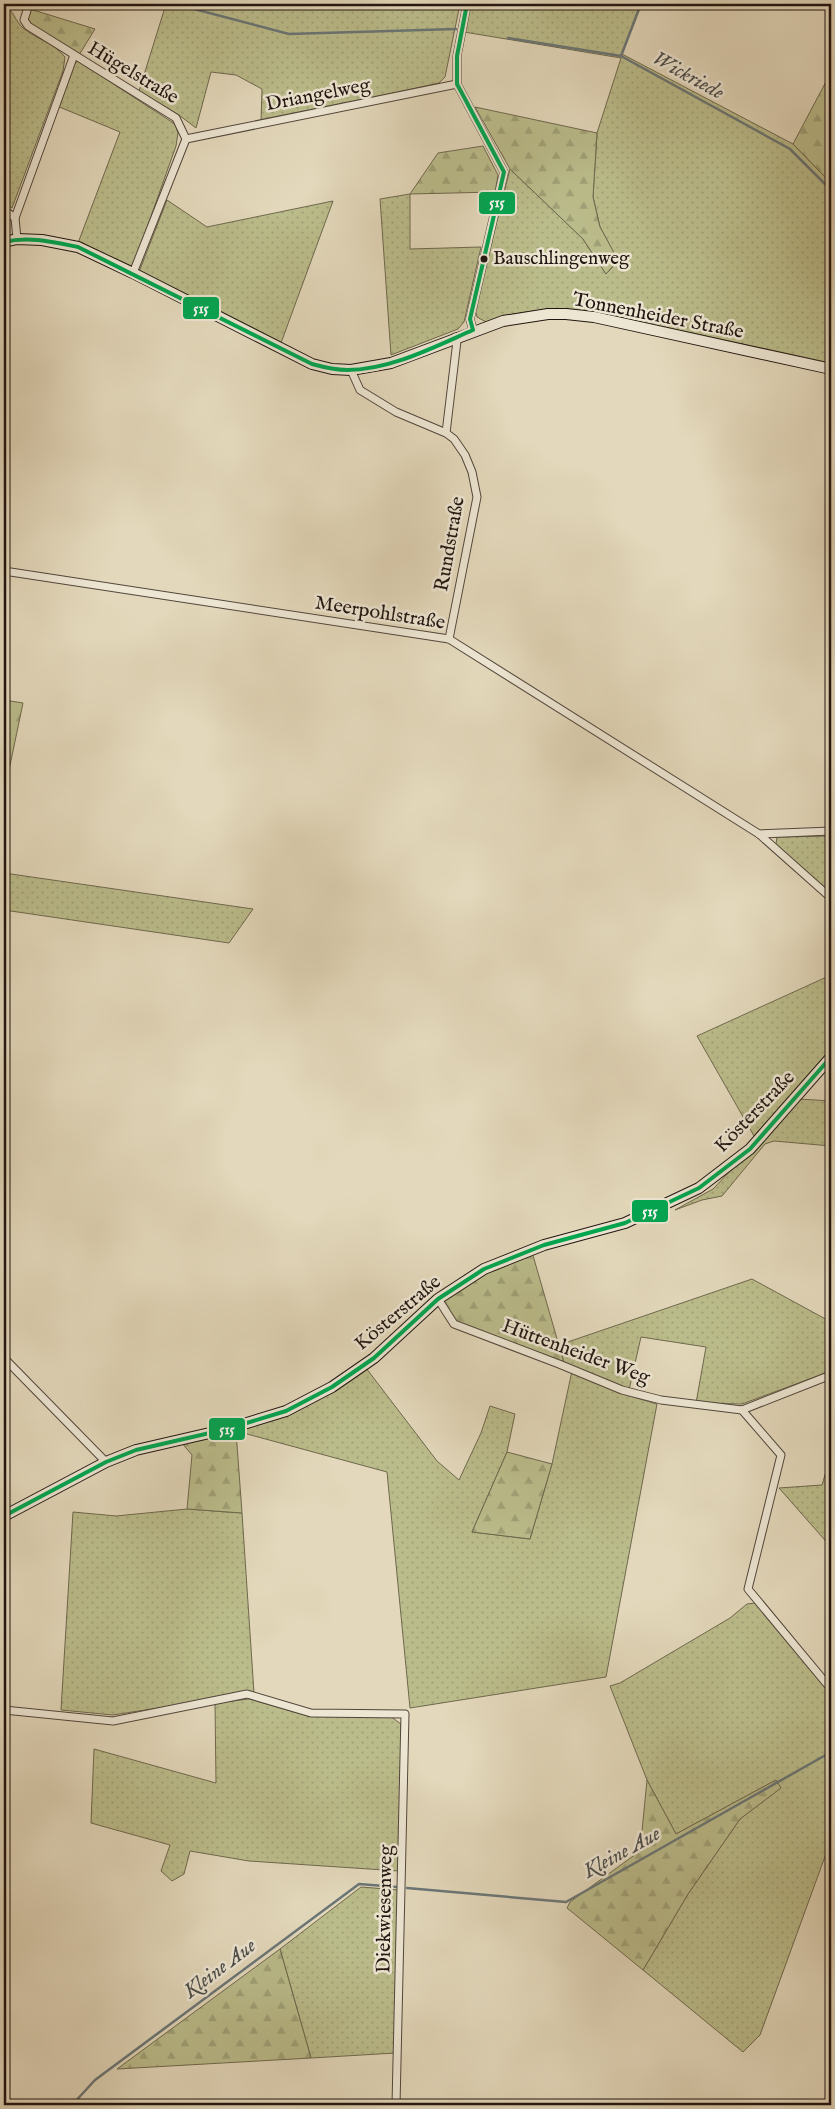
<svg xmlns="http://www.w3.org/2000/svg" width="835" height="2109" viewBox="0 0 835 2109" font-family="'IM FELL English',serif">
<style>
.grass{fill:url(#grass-dots);stroke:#6e684e}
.forest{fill:url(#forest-firs);stroke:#6e684e}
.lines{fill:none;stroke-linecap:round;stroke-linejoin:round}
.stream{stroke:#6a7677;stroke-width:2.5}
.street-casing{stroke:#52463c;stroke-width:9}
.secondary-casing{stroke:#211511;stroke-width:12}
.street{stroke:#ede6d3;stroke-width:7}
.secondary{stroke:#ede6d3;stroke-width:10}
.bus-1-casing{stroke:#ede6d3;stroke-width:8}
.bus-1{stroke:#00a651;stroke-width:4}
.bus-dot{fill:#211511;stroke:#ede6d3;stroke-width:2}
.labels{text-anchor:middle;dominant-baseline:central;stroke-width:5;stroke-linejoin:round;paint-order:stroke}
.bus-label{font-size:19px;fill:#211511;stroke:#ede6d3;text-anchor:start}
.street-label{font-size:20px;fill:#211511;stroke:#ede6d3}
.water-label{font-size:21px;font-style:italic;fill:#4b4e4c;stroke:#ede6d3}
.line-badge{stroke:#ede6d3;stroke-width:2}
.badge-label{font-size:14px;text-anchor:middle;font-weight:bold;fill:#fff}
</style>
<defs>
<pattern id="grass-dots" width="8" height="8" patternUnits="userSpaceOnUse" patternTransform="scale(1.25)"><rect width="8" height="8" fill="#bbbc8b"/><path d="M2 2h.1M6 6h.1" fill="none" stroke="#a0a177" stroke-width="1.8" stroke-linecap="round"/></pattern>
<pattern id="forest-firs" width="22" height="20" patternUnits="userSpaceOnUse" patternTransform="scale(1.25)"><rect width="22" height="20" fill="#bbbc8b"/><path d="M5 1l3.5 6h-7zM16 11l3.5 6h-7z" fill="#a0a177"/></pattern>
</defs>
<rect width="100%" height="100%" fill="#e3d8bb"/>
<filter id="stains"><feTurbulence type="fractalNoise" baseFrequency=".004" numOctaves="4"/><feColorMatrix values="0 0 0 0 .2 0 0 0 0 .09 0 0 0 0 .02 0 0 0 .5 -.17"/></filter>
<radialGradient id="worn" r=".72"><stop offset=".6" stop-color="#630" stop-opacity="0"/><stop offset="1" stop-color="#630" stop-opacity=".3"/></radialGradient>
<g class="grass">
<path d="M 4,4 C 13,10 16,22 23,28 C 36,39 54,43 65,57 L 63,71 L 12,208 L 4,204 Z"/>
<path d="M 166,4 L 460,4 L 445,77 L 439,83 L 261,122 L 262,89 L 236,75 L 211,72 L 196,128 L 179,115 L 139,91 Z"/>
<path d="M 470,4 L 640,4 L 622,54 L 793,144 L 831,183 L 831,363 L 595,312 C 557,308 522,309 486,322 L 477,317 L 475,309 L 510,169 L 583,239 L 606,274 L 618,261 L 600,227 L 593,197 L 597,133 L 621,58 L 464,32 Z"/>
<path d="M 78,61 L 175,124 L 178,133 L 176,146 L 133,267 L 78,243 L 120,132 L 57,106 L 73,65 Z"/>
<path d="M 410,194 L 410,249 L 481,247 L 464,322 L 458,329 L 391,355 L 380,199 Z"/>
<path d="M 167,200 L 207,227 L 333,201 L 281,343 L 139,272 Z"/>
<path d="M 831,836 L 831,890 L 829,891 L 776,844 L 777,837 Z"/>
<path d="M 4,873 L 253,909 L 229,943 L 4,910 Z"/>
<path d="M 831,975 L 831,1049 L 754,1136 L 697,1036 Z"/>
<path d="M 799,1099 L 831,1101 L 831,1146 L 774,1141 L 765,1144 L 722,1196 L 702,1200 L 675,1210 L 713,1189 Z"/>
<path d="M 752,1279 L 831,1322 L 831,1371 L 742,1404 L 696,1403 L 706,1347 L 641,1337 L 629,1390 L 564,1363 L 559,1345 Z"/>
<path d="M 366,1368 L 437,1461 L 459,1480 L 481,1433 L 490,1406 L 515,1414 L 507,1452 L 472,1532 L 530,1539 L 552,1464 L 572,1371 L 619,1393 L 657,1404 L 606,1677 L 410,1708 L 387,1472 L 236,1431 L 285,1415 Z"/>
<path d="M 831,1455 L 831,1547 L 779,1488 L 822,1485 Z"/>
<path d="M 187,1509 L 242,1513 L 254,1693 L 113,1715 L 61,1710 L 73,1512 L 116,1516 Z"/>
<path d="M 755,1603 L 831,1693 L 831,1840 L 760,2035 L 743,2052 L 643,1970 L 688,1894 L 740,1819 L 780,1788 L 776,1780 L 676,1834 L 647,1780 L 610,1686 L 620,1683 L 730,1618 L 747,1604 Z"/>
<path d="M 249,1699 L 308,1716 L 390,1716 L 401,1724 L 399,1871 L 249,1861 L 190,1851 L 184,1874 L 172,1881 L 161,1871 L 170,1845 L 91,1823 L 94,1749 L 216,1783 L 215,1703 Z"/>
<path d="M 361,1887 L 399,1890 L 396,2053 L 311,2058 L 280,1949 Z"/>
</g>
<g class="forest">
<path d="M 30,9 L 95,29 L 79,55 L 33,26 L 28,19 Z"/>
<path d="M 829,76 L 831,78 L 831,183 L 793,144 Z"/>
<path d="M 475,107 L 597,133 L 593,197 L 600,227 L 618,260 L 606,274 L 583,239 L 510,169 Z"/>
<path d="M 483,146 L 498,175 L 495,192 L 410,194 L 438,153 Z"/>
<path d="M 4,700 L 23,703 L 4,794 Z"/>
<path d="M 532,1252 L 564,1363 L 455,1323 L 441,1299 L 485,1270 Z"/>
<path d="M 236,1431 L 242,1513 L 187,1509 L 192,1455 L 181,1442 Z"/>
<path d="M 507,1452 L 552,1464 L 530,1539 L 472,1532 Z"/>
<path d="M 647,1780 L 676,1834 L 776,1780 L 781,1788 L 740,1819 L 688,1894 L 643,1970 L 567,1908 L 570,1902 L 640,1851 Z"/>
<path d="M 280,1949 L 311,2058 L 117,2069 Z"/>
</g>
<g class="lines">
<g class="stream">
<path d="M 175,4 L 289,34 L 456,29"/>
<path d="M 508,38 L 621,56 L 790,149 L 831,190"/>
<path d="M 621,56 L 641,4"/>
<path d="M 407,1888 L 566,1902 L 831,1752"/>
<path d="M 72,2105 L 95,2080 L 359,1884 L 397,1887"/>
</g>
<defs>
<g id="street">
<path d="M 29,4 L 24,20 L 28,26 L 176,118 L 186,139 L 133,273"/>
<path d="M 467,4 L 457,56 L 457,84 L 504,172 L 470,319 L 473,330"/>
<path d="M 186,139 L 457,84"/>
<path d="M 4,210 L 15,218 L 17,239"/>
<path d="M 15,218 L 74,55"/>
<path d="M 351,370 L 360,390 L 396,412 L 446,433"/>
<path d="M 4,571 L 449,639 L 759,834 L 831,898"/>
<path d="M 449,639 L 477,497 L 472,472 L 465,455 L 454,439 L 446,433 L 457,341 L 455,337"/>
<path d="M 759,834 L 831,831"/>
<path d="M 438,1299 L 454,1324 L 559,1364 L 622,1390 L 661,1400 L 742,1410 L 831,1375"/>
<path d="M 4,1358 L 106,1462"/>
<path d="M 742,1410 L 781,1455 L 748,1589 L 831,1689"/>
<path d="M 4,1710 L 113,1721 L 247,1694 L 311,1713 L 405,1714 L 396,2105"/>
</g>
<g id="secondary">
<path d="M 4,242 L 17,239 L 42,240 L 78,247 L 133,273 L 312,364 L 332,369 L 351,370 L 391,363 L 503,321 L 548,314 L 566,314 L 594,317 L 831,369"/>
<path d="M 4,1516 L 106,1462 L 136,1450 L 227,1429 L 286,1411 L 332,1387 L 374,1358 L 438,1299 L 484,1269 L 544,1245 L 625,1223 L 699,1188 L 750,1149 L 831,1057"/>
</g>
</defs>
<use href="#street" class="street-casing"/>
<use href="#secondary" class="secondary-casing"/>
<use href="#street" class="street"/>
<use href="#secondary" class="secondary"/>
<defs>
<g id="bus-1">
<path d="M 4,242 C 29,236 53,242 78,247 L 312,364 C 323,367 335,370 347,370 C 390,370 434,347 473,330 L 470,319 L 504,172 L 457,84 L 457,56 L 467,4"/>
<path d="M 4,1516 L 106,1462 L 136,1450 L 227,1429 L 286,1411 L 332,1387 L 374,1358 L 438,1299 L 484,1269 L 544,1245 L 625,1223 L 699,1188 L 750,1149 L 831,1057"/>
</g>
</defs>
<use href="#bus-1" class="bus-1-casing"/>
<use href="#bus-1" class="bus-1"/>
</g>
<circle class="bus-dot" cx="484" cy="259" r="4.5"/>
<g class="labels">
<g class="bus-label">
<text x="493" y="259">Bauschlingenweg</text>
</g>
<g class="street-label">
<text transform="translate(133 73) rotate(31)">Hügelstraße</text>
<text transform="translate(318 95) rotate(-11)">Driangelweg</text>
<text transform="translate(658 316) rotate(11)">Tonnenheider Straße</text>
<text transform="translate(450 544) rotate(-80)">Rundstraße</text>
<text transform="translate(380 613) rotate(9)">Meerpohlstraße</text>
<text transform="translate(755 1112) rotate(-46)">Kösterstraße</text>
<text transform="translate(398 1313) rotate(-40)">Kösterstraße</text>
<text transform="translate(576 1352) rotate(20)">Hüttenheider Weg</text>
<text transform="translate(385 1909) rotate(-89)">Diekwiesenweg</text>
</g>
<g class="water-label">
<text transform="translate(688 76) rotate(29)">Wickriede</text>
<text transform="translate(622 1853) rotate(-29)">Kleine Aue</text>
<text transform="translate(220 1969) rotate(-37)">Kleine Aue</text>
</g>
</g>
<g class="line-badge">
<rect x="478" y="191" width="38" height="24" rx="5" fill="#00a651"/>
<rect x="182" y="296" width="38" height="24" rx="5" fill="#00a651"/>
<rect x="631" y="1199" width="38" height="24" rx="5" fill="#00a651"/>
<rect x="208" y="1417" width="38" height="24" rx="5" fill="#00a651"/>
</g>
<g class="badge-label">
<text x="497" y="207">515</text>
<text x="201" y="313">515</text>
<text x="650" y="1216">515</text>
<text x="227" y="1434">515</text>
</g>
<rect width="835" height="2109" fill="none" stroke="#e3d8bb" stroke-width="20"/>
<rect x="5" y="5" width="825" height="2099" fill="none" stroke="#211511" stroke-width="2.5"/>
<rect x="10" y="10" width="815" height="2089" fill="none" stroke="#211511"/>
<rect width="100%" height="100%" filter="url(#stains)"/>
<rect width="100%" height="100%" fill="url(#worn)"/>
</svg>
